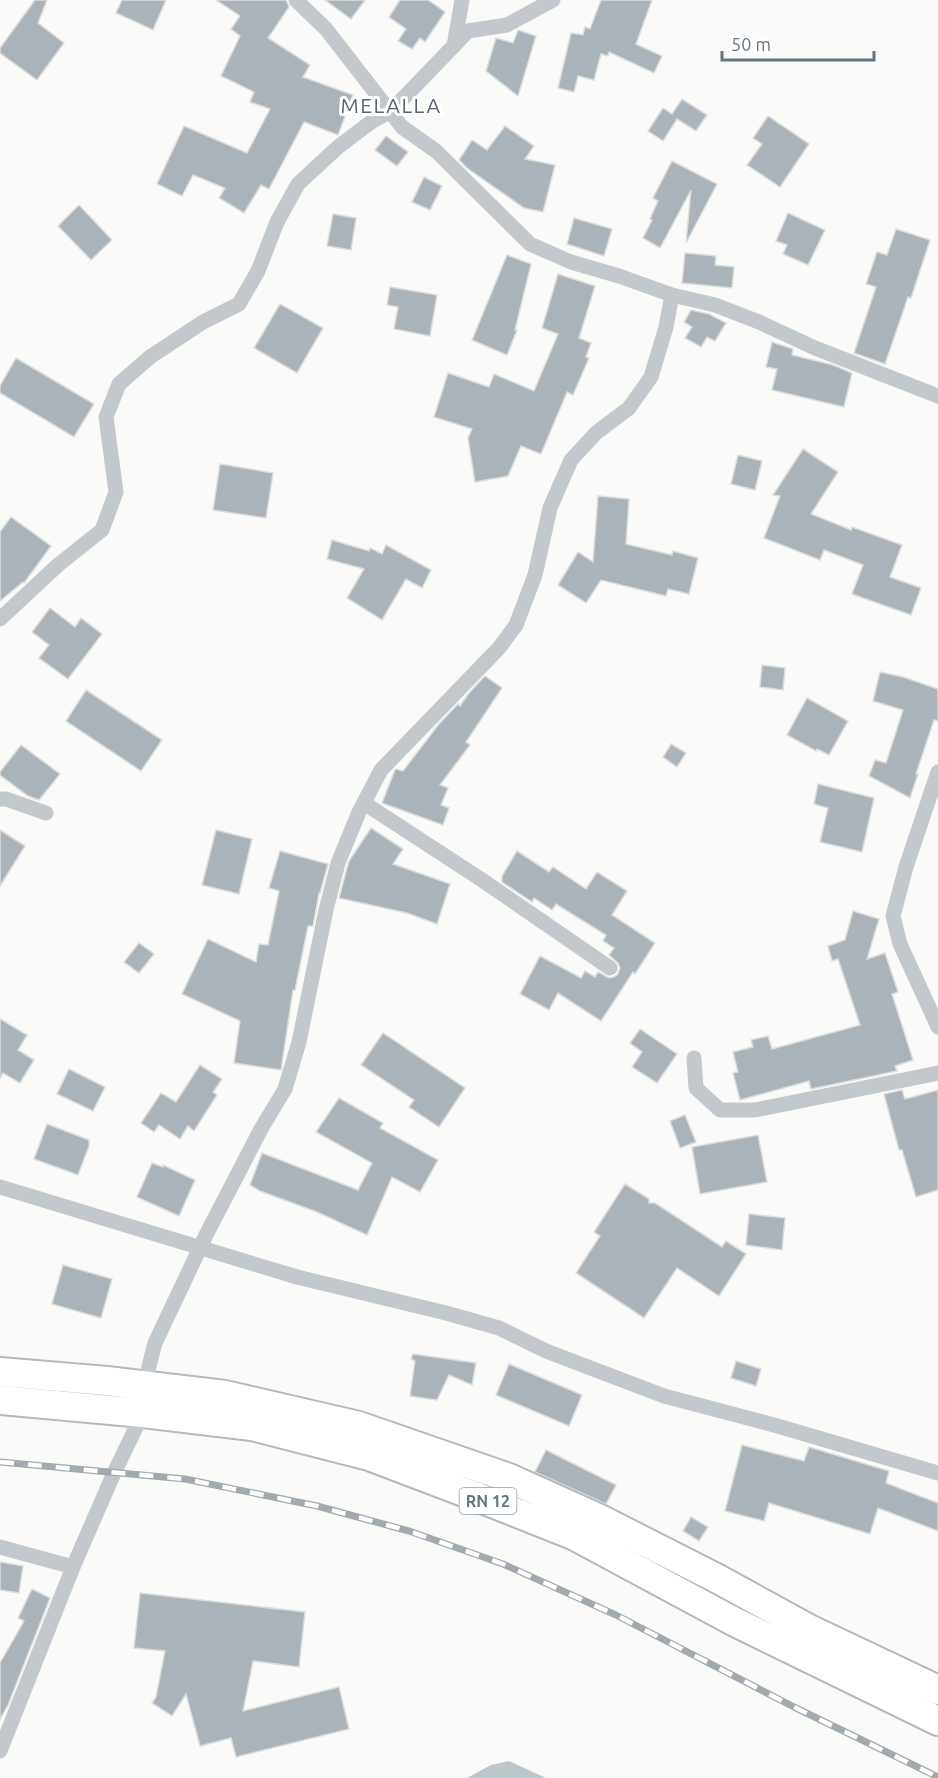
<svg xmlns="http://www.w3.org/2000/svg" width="938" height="1778" viewBox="0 0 938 1778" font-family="Ubuntu,sans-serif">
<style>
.water{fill:#bbc7cb}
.building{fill:#aab3b9;stroke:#dcdcda;stroke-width:1.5}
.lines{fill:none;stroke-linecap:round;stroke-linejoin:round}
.highway-casing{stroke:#b4b9bd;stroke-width:32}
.street{stroke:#c3c8cc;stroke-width:15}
.highway{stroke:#fff;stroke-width:28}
.rail-casing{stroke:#a2aab0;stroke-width:7}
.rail{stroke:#fff;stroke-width:4.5;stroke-dasharray:14;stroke-linecap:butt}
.labels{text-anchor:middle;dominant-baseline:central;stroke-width:6;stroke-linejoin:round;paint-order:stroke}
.shield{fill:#fff;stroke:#939fa8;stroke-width:1.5}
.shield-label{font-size:16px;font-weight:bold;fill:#657683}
.quarter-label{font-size:21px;letter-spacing:1.5px;fill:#57646e;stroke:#fff}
</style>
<rect width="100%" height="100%" fill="#fafaf8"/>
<path class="water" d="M 509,1761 L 546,1778 L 467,1778 L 491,1765 Z"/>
<g class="building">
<path d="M 35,0 L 47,0 L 38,23 L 64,43 L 37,80 L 0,53 L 0,48 Z"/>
<path d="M 122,0 L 166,0 L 153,30 L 116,13 Z"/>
<path d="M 216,0 L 286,0 L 289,7 L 268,38 L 310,65 L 303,77 L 353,95 L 338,135 L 304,122 L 269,189 L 261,185 L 244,213 L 219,198 L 225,188 L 193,175 L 182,196 L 157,184 L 184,126 L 247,153 L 270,109 L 250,102 L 254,92 L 221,76 L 240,36 L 231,29 L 240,16 Z"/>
<path d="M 325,0 L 365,0 L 351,19 Z"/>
<path d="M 400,0 L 428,0 L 445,12 L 425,42 L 420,38 L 412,49 L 398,41 L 406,29 L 389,17 Z"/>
<path d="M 601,0 L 652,0 L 636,44 L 662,56 L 654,73 L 609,52 L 608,56 L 601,54 L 594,80 L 578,76 L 574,92 L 558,88 L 571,33 L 583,35 L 585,27 L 590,29 Z"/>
<path d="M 518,30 L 536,36 L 518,96 L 486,71 L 496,38 L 513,43 Z"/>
<path d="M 682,99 L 707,115 L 696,131 L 677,119 L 663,141 L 648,131 L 663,108 L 672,114 Z"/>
<path d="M 768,116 L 809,144 L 780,187 L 747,165 L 762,144 L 753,138 Z"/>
<path d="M 505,126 L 534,146 L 525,159 L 555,165 L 543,212 L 524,208 L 467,168 L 459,160 L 472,140 L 487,150 Z"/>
<path d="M 386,136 L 408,152 L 397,166 L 375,150 Z"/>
<path d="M 672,161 L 717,184 L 686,243 L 691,190 L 660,248 L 643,238 L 652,220 L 650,219 L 658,201 L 653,198 Z"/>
<path d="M 424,177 L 442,186 L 430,210 L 412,202 Z"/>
<path d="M 79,205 L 112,240 L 91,260 L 58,226 Z"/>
<path d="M 788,213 L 825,230 L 808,265 L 783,254 L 787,245 L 776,241 Z"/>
<path d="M 333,214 L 356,218 L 351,250 L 327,246 Z"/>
<path d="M 574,218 L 612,229 L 604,256 L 567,244 Z"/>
<path d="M 896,229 L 930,240 L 911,298 L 908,297 L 885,364 L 854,353 L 876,287 L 866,284 L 877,252 L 887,255 Z"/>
<path d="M 685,253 L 716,256 L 715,265 L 734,267 L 732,288 L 682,283 Z"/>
<path d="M 507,255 L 531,264 L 515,330 L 517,330 L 507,355 L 472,340 Z"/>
<path d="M 558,274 L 595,286 L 579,338 L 591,343 L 586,357 L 589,358 L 573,395 L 567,392 L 541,454 L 521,446 L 508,476 L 475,482 L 468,438 L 472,429 L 434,417 L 448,373 L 489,387 L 494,374 L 534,391 L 558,334 L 542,328 Z"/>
<path d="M 390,287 L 437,295 L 430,336 L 394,329 L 398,307 L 387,305 Z"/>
<path d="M 280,304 L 323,328 L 297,373 L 254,348 Z"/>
<path d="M 691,310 L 709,314 L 726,323 L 715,341 L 707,337 L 701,347 L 685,338 L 692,327 L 684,322 Z"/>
<path d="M 772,342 L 793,349 L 792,355 L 833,365 L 852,373 L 844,407 L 772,390 L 777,369 L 766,367 Z"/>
<path d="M 16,358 L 94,404 L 74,437 L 0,393 L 0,386 Z"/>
<path d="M 803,449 L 838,472 L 811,514 L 851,530 L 852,527 L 902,545 L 890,577 L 921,588 L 911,615 L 852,594 L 863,565 L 824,550 L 820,560 L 764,538 L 780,496 L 773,495 Z"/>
<path d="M 738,455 L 762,461 L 755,490 L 731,484 Z"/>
<path d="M 220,464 L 273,473 L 266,518 L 213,510 Z"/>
<path d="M 598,496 L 629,499 L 626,544 L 672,555 L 673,551 L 698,558 L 689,594 L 668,589 L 666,596 L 601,580 L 586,603 L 558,585 L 578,552 L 593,562 Z"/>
<path d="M 11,517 L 51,546 L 24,583 L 23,582 L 0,601 L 0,532 Z"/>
<path d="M 332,540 L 369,551 L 370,548 L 382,554 L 386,545 L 431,570 L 422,588 L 406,579 L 382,620 L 347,598 L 364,569 L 327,559 Z"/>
<path d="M 50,608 L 75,627 L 81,618 L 102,634 L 68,679 L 39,658 L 49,645 L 32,632 Z"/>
<path d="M 762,665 L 785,668 L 783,690 L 760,687 Z"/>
<path d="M 880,672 L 903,677 L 938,689 L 938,721 L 934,720 L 916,774 L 918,774 L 910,798 L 869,776 L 875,760 L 886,763 L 903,710 L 873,701 Z"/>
<path d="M 485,676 L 502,688 L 466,742 L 470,745 L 440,785 L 448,788 L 441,805 L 449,808 L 443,825 L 382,803 L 395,770 L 396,769 L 403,771 L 439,724 L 458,704 L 460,706 L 469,693 Z"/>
<path d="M 86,690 L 162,740 L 141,771 L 66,721 Z"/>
<path d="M 807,698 L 848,721 L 829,755 L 817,749 L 816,751 L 787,735 Z"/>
<path d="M 671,744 L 686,753 L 677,767 L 663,757 Z"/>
<path d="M 21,745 L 60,774 L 39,800 L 28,796 L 0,775 L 0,772 Z"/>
<path d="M 818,784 L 874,798 L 862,852 L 820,842 L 828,808 L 814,804 Z"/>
<path d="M 371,828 L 403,849 L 393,864 L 450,884 L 437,924 L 407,913 L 339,898 L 349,861 Z"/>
<path d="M 0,830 L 25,846 L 0,886 Z"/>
<path d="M 216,830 L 252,839 L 239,894 L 202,885 Z"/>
<path d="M 280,851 L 328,864 L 320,893 L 319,893 L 313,926 L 308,926 L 295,990 L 293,990 L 281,1070 L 234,1063 L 240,1021 L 182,994 L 208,939 L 256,962 L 259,944 L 268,945 L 279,891 L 269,888 Z"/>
<path d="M 517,851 L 549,872 L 553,867 L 586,889 L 597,872 L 627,891 L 612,915 L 655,943 L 635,974 L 633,972 L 601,1021 L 558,993 L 549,1010 L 520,994 L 540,956 L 581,978 L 585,971 L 595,977 L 598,972 L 609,978 L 614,977 L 618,974 L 620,968 L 618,963 L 609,955 L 614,948 L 603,941 L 606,935 L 556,904 L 552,910 L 534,898 L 532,902 L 502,882 L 502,876 Z"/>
<path d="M 853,911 L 879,919 L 867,959 L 885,953 L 898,992 L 892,994 L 913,1060 L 895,1066 L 897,1071 L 811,1089 L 809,1081 L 740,1100 L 733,1073 L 738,1072 L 733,1052 L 753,1047 L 751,1040 L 768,1036 L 772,1049 L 860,1025 L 838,959 L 832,961 L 828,946 L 845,940 Z"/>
<path d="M 139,943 L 154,954 L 139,973 L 124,962 Z"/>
<path d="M 0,1019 L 27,1035 L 18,1050 L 34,1060 L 20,1083 L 3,1073 L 0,1079 Z"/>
<path d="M 640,1029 L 677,1054 L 657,1083 L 632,1067 L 642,1052 L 630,1043 Z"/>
<path d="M 383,1033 L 465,1088 L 439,1127 L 409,1107 L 414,1100 L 361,1065 Z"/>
<path d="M 200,1065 L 222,1079 L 213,1092 L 217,1095 L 194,1131 L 188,1126 L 180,1139 L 159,1125 L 154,1132 L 141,1123 L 161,1093 L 176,1102 Z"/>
<path d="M 69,1069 L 105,1087 L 93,1111 L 57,1094 Z"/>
<path d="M 902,1090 L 905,1099 L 938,1090 L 938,1190 L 916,1197 L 902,1150 L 899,1150 L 884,1094 Z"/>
<path d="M 339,1098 L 383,1123 L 380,1128 L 438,1160 L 420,1192 L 392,1177 L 367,1235 L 317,1212 L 260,1191 L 250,1185 L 262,1153 L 358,1190 L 372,1163 L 316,1132 Z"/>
<path d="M 685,1115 L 696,1142 L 680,1148 L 670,1121 Z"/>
<path d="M 47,1124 L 89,1140 L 89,1146 L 78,1175 L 34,1159 Z"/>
<path d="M 758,1135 L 767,1182 L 700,1194 L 692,1147 Z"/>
<path d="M 152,1163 L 163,1167 L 163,1165 L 195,1180 L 179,1216 L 137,1197 Z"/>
<path d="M 625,1184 L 649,1199 L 649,1203 L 655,1203 L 722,1247 L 726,1241 L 746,1254 L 719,1296 L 677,1268 L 644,1318 L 576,1273 L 600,1236 L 594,1232 Z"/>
<path d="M 749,1214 L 785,1218 L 782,1250 L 746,1245 Z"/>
<path d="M 63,1265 L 112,1279 L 101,1318 L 52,1304 Z"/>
<path d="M 413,1354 L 476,1363 L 472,1385 L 449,1375 L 437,1400 L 410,1396 L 415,1361 L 411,1359 Z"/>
<path d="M 736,1361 L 761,1369 L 756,1386 L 731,1378 Z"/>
<path d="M 509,1364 L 582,1395 L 569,1426 L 496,1395 Z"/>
<path d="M 742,1445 L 804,1461 L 809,1447 L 889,1471 L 886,1483 L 938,1503 L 938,1531 L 878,1508 L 870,1534 L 769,1503 L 764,1521 L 725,1511 Z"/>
<path d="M 546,1450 L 616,1485 L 606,1504 L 535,1472 Z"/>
<path d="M 691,1517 L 708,1527 L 699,1541 L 683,1531 Z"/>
<path d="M 0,1562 L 23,1566 L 19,1593 L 0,1590 Z"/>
<path d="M 32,1589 L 50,1598 L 8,1705 L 0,1719 L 0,1663 L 24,1621 L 18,1618 Z"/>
<path d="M 140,1593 L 305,1612 L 299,1667 L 253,1661 L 243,1711 L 339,1687 L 349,1729 L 236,1757 L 231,1738 L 200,1746 L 186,1694 L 172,1716 L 152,1703 L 156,1697 L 165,1651 L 134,1648 Z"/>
</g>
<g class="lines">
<defs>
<g id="highway">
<path d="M 0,1372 L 107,1381 L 225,1395 L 359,1426 L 509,1478 L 600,1519 L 718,1579 L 811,1630 L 938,1690"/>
<path d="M 0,1400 L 143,1413 L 252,1426 L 369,1456 L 477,1497 L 573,1535 L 733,1621 L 938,1721"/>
</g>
</defs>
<use href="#highway" class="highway-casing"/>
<g class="street">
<path d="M 296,0 L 326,29 L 402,127 L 436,151 L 530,244 L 571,262 L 619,276 L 672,295 L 715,305 L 759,322 L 815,348 L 938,396"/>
<path d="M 454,46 L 462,0"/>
<path d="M 0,619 L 58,565 L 102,530 L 116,492 L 106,417 L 119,384 L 150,357 L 203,322 L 239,304 L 258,271 L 277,222 L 298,184 L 338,147 L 371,122 L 391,111 L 468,31 L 507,25 L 553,0"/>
<path d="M 938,772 L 906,867 L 893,916 L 900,944 L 938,1027"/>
<path d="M 0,799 L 6,799 L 46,813"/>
<path d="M 364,803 L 482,880 L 610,968"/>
<path d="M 694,1058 L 696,1088 L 720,1110 L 755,1110 L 938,1073"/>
<path d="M 0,1187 L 297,1277 L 446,1313 L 499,1328 L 546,1351 L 664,1396 L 774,1425 L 938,1473"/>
<path d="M 144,1386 L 155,1343 L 206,1235 L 261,1129 L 285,1089 L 299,1042 L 326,910 L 338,863 L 359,812 L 381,770 L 499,648 L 516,625 L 535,575 L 550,508 L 571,460 L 596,433 L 629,408 L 651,377 L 666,327 L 672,295"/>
<path d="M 0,1547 L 73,1567"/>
<path d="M 0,1751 L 73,1567 L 114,1473 L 143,1413"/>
</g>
<use href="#highway" class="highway"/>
<defs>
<path id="rail" d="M 0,1462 L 185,1479 L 317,1506 L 409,1531 L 503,1564 L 616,1615 L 794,1707 L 938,1777"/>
</defs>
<use href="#rail" class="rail-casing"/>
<use href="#rail" class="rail"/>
</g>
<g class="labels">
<rect class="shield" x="459.5" y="1488" width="57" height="26" rx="4.5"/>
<g class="shield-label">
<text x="488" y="1501">RN 12</text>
</g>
<g class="quarter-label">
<text x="391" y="105">MELALLA</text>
</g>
</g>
<path d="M722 51v9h152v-9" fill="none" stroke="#657683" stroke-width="3"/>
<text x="731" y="51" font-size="18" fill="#657683" stroke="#ffffff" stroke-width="4.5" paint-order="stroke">50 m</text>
</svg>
